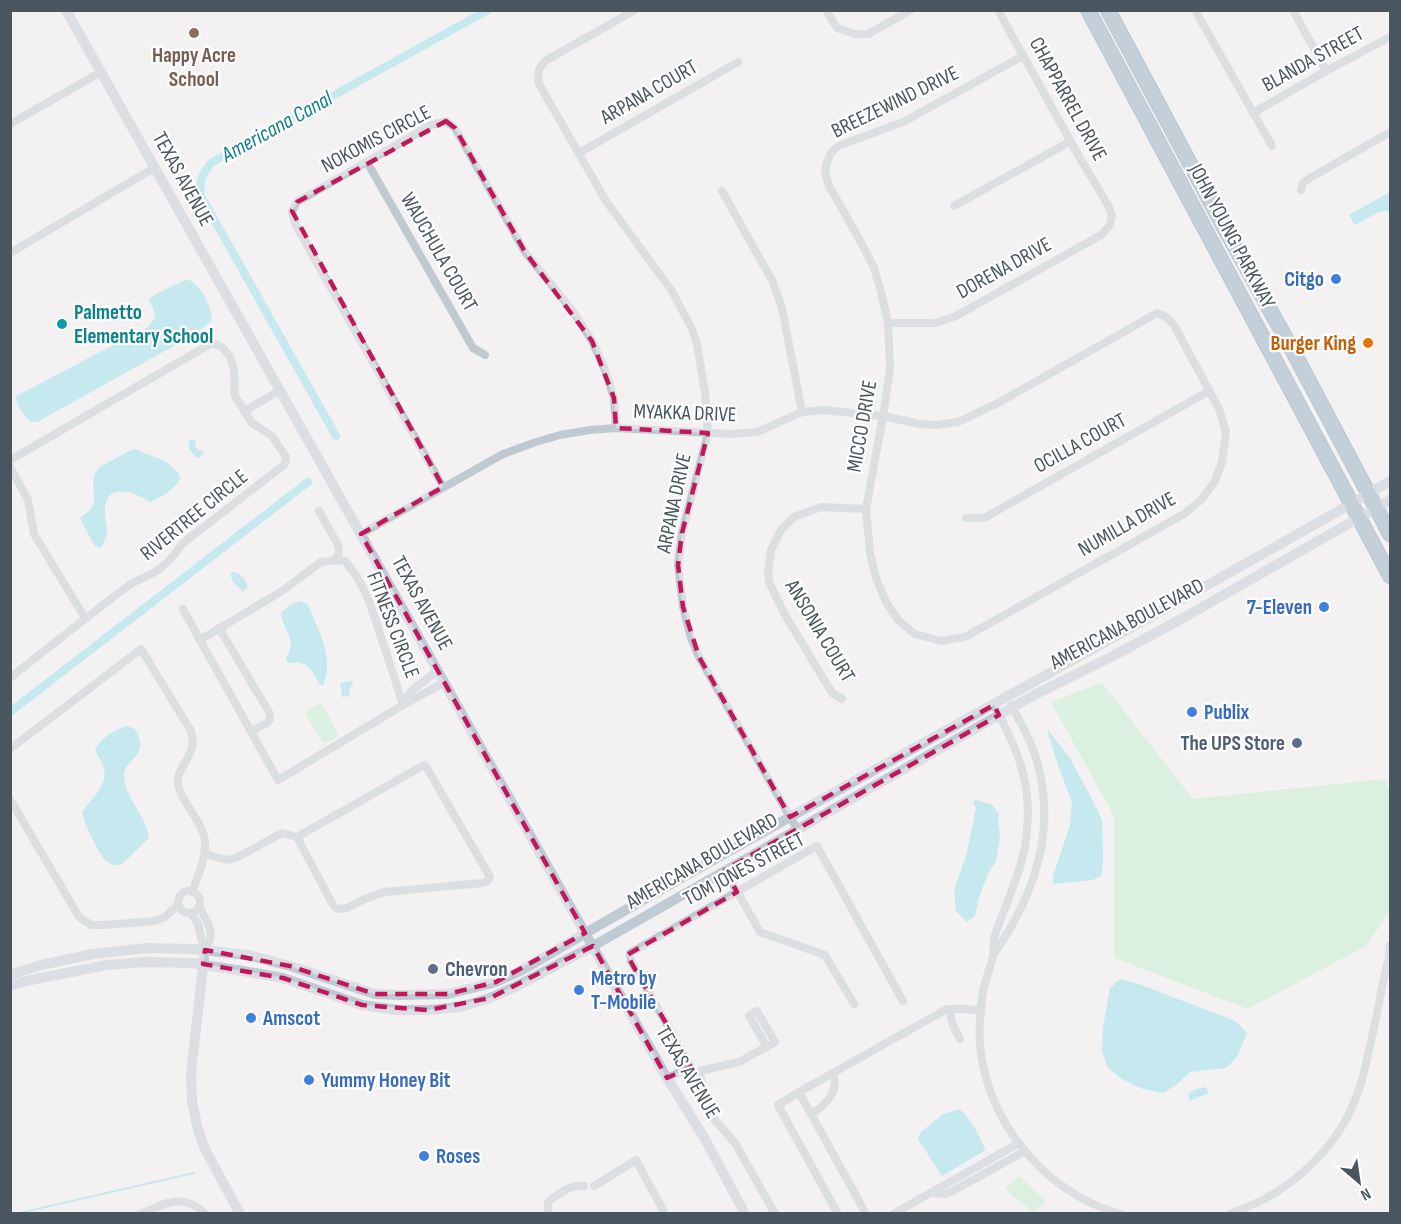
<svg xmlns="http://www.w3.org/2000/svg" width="1401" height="1224" viewBox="0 0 1401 1224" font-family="'Sofia Sans Condensed',sans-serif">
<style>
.green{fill:#c1f0cf}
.water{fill:#8ee1ec}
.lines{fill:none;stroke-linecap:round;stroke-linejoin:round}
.stream{stroke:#8ee1ec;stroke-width:2}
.canal{stroke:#8ee1ec;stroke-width:8}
.highway-casing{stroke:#7493ab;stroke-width:16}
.street{stroke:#bfcad0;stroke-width:8}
.secondary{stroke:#bfcbd4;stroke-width:10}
.highway{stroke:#89a8bf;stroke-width:14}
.marked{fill:none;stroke:#c2185b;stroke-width:4.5;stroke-dasharray:12 8;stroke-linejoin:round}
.education-dot{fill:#8d6e63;stroke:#fff;stroke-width:2}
.shop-dot{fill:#3f7fe0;stroke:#fff;stroke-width:2}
.culture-dot{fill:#0f9aa8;stroke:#fff;stroke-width:2}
.food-dot{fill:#e8710a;stroke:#fff;stroke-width:2}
.service-dot{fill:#5c6f8a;stroke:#fff;stroke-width:2}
.labels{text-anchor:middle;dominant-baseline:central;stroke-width:4.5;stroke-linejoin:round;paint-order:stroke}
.education-label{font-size:21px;font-weight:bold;fill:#785e54;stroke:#fff}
.street-label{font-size:21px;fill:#49565f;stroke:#fff}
.shop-label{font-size:21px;font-weight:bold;fill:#366cbe;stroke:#fff;text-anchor:start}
.culture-label{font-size:21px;font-weight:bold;fill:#0d838f;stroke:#fff;text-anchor:start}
.food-label{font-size:21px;font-weight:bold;fill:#c56008;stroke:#fff;text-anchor:end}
.service-label{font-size:21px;font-weight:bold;fill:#4e5e75;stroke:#fff;text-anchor:end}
.water-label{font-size:22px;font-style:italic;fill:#0e7f8e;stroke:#fff}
</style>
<rect width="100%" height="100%" fill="#f3f1f1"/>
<g class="green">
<path d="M 1102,683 L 1193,799 L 1384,779 L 1390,791 L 1390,911 L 1366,946 L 1248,1009 L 1114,958 L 1114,816 L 1051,702 Z"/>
<path d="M 318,704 L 323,705 L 338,734 L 336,738 L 326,743 L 322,742 L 306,715 L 307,710 Z"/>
<path d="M 1019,1176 L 1046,1201 L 1034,1213 L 1005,1189 Z"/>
</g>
<g class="water">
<path d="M 1390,192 L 1390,214 L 1387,211 L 1381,211 L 1355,225 L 1349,215 Z"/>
<path d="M 187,279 C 201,285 211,305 212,320 L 197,333 L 37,422 L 31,422 C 24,415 16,406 16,396 L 148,327 C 160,315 153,312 149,299 C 157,292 176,285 187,279 Z"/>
<path d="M 191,439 L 196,440 L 195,446 L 198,450 L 201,450 L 204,454 L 199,458 L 198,457 L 196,458 L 188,447 L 190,445 L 188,442 Z"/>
<path d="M 135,449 C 154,459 170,457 181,478 C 173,490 163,497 150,502 C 132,490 103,482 105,514 C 105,521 108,526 107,533 C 106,538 103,542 102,547 L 99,548 L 94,545 L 80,518 L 91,509 L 94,502 L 93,481 L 95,473 L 100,467 L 127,452 Z"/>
<path d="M 233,572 C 241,572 246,581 248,588 L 243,592 L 233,582 L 230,574 Z"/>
<path d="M 300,601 L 307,603 C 318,630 335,656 323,686 L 320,685 C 311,669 309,660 288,663 L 286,659 C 288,654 291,649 291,643 C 290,632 281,624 281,613 L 290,605 Z"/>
<path d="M 352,681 L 353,684 L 349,689 L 350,696 L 342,697 L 340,683 Z"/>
<path d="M 127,726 L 135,729 C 151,759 125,756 124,776 C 124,796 147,817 149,838 L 121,865 C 115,866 112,865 107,862 C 99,855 84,823 82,812 C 91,799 108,786 104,768 C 102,762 98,756 95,750 C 100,739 115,729 127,726 Z"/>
<path d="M 1047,729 L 1070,758 L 1093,801 L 1102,820 L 1103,858 L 1102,875 L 1093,880 L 1053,884 L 1053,876 L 1070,825 L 1072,803 L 1056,759 Z"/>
<path d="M 975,800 L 991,804 L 999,813 L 998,823 L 1000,837 L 996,861 L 988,874 L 979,897 L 975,916 L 967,922 L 956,911 L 954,890 L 966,856 L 976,808 L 973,803 Z"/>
<path d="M 1120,979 L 1136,983 L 1233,1020 L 1242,1027 L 1247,1034 L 1236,1058 L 1226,1068 L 1190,1072 L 1176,1085 L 1163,1093 L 1143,1089 L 1122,1079 L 1108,1068 L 1102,1051 L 1103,1028 L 1110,988 Z"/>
<path d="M 1206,1087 L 1209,1094 L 1206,1094 L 1190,1101 L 1188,1094 L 1196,1089 Z"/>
<path d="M 958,1109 C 971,1115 979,1138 986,1150 L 942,1176 L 918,1139 L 921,1132 L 943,1114 Z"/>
</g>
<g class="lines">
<path class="stream" d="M 15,1214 L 194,1173"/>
<g class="canal">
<path d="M 336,436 L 201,196 C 199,182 202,174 211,163 L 488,10"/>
<path d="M 10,712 L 308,482"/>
</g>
<defs>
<g id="highway">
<path d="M 1088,10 L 1390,576"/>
<path d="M 1108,10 L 1226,231 L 1294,353 L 1390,534"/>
</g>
</defs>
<use href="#highway" class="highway-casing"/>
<g class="street">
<path d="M 635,10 L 545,61 L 539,70 L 538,82 L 606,201 L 672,291 L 692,329 L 697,344 L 705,392 L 708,433 L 682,533 L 678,565 L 683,607 L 691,638 L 699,657 L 797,829"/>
<path d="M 826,10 L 837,28 L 855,34 L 868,34 L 911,10"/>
<path d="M 1195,10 L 1272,146"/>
<path d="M 1293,10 L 1326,71"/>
<path d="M 1253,113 L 1326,71 L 1390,37"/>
<path d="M 10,124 L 94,76 L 101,73"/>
<path d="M 579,153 L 738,62"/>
<path d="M 367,162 L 473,348 L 485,355"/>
<path d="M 1301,190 L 1303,183 L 1310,178 L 1385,135 L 1390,133"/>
<path d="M 722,191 L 773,282 L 782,308 L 802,412"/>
<path d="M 954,206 L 1071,141"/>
<path d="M 10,253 L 154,168"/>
<path d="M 888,323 L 935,323 L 956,316 L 1101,235 L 1110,225 L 1112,215 L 1108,205 L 1081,160 L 998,10"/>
<path d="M 244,411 L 279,391"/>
<path d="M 10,460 L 212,343 L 222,347 L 230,357 L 234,369 L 235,396 L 252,423 L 272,436 L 286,457 L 285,464 L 182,544 C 174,556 165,567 152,574 C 144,578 136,580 128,586 C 88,616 49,647 10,678"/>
<path d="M 10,467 L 28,500 L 34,534 L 85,618"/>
<path d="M 443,487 L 295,224 L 292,211 L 297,202 L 431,125 L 446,121 L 455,128 L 525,252 L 575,314 L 592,341 L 605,370 L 614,398 L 616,428"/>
<path d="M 319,511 L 338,545 L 339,553 L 335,560"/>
<path d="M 966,518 L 984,518 L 1209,391"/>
<path d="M 361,534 L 503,454 L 536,442 L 560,435 L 590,430 L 616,428 L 731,434 L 757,432 L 802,412 L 822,410 L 883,416 L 920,424 L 936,425 L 958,422 L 998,403 L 1157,313 L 1166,317 L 1174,325 L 1219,409 L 1226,432 L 1222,462 L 1215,481 L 1202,499 L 1184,514 L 965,637 L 941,641 L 915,634 L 898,620 L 886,602 L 876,578 L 870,553 L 866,509 L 883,416 L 890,369 L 888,323 L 881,292 L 874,268 L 863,246 L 829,186 L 825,172 L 827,162 L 831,153 L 838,146 L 903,122 L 1023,56"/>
<path d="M 183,609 L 200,640"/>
<path d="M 219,628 L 269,712 L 270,719 L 267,723 L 251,731"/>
<path d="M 842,699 L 832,693 L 784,613 L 769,582 L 768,572 L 771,550 L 781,530 L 794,517 L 821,507 L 866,509"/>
<path d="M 404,704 L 410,692 L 438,670"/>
<path d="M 403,705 C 396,683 389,660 381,637 C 373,611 364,582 345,561 L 335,560 L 321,562 L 282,591 L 200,640 L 278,780 L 403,705 L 445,682"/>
<path d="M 994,705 C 1016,747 1032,780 1027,830 C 1026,849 1020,869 1013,887 C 1007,904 999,921 994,938 C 993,944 994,950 993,956 C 991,967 986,977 984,987 C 980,1006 979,1027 980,1046 C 988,1123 1045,1193 1121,1214"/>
<path d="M 10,749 L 141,649 L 191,731 C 195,747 191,752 183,766 C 181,770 178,774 178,779 C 176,798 204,821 205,842 C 206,859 198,876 192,892"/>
<path d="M 424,765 L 427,768 L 490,877 L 487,881 L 483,883 L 384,892 L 365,899 L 347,908 L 339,909 L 334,907 L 297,837 Z"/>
<path d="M 10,799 L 79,917 L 91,925 L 105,925 L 155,921 L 165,917 L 178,905"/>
<path d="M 205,854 L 227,860 L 238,857 L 282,833 L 297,837"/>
<path d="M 725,870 L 760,932 L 825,955 L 854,1004"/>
<circle cx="189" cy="902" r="11"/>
<path d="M 199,907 C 207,921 217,934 205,950"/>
<path d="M 191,913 L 198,924 L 202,942 L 205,950"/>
<path d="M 994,954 C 1036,893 1058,827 1035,755 C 1029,737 1020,721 1011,705"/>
<path d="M 1389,958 L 1390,945"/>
<path d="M 951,1009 C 949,1021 955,1029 960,1039"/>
<path d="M 767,1047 L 749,1016 L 757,1011 L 775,1042 L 739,1062 L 700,1071 L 703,1091 L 712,1117 L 735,1143 L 775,1214"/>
<path d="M 667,1078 L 691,1067 L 631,961 L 630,953 L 817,846 L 903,1001"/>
<path d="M 799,1092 L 866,1214"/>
<path d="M 811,1114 C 825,1106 841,1090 832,1073"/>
<path d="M 594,1186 L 636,1160 L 665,1214"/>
<path d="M 933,1193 L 945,1194 L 953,1191 L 1025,1151"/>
<path d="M 140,1214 C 167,1204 180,1191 206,1214"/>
<path d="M 548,1214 L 548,1202 C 558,1194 571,1184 584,1186"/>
<path d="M 838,1214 L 778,1105 L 799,1092 L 947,1009 L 967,1009 L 981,1011"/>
<path d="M 893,1214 L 1019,1143"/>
<path d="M 1229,1214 C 1293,1193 1346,1143 1363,1076 C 1369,1052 1374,1028 1379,1004 C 1382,988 1384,972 1390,956"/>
</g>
<g class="secondary">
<path d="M 66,10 L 585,933 L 667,1078 L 705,1139 L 745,1214"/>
<path d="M 204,958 L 191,1073 L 192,1101 L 197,1126 L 205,1149 L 240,1214"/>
<path d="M 10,975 L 41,965 L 93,954 L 147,948 L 192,949 L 248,955 L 290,966 L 375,994 L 399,995 L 448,994 L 496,982 L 526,968 C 811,800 1105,647 1390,481"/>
<path d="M 10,986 L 26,981 L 107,965 L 144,962 L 191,963 L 243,971 L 283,978 L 362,1005 L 397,1010 L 428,1010 L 461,1007 L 490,998 L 515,987 L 593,946 L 1036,694 L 1111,657 L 1185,617 L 1390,500"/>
</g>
<use href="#highway" class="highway"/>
</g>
<path d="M0 0H1401V1224H0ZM 446,121 L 455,128 L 525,252 L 592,341 L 614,398 L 616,428 L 708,433 L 682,533 L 678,565 L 683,607 L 699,657 L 790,817 L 994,705 L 999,715 L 725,870 L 737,892 L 627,955 L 691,1067 L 667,1078 L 593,946 L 490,998 L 428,1010 L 362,1005 L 283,978 L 203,964 L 205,950 L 290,966 L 375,994 L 448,994 L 496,982 L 585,933 L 361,534 L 443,487 L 292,211 L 297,202 Z" fill="#f3f1f1" fill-opacity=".55" fill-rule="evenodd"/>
<path class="marked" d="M 446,121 L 455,128 L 525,252 L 592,341 L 614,398 L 616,428 L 708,433 L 682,533 L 678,565 L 683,607 L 699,657 L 790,817 L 994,705 L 999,715 L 725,870 L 737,892 L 627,955 L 691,1067 L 667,1078 L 593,946 L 490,998 L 428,1010 L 362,1005 L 283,978 L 203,964 L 205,950 L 290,966 L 375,994 L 448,994 L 496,982 L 585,933 L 361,534 L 443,487 L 292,211 L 297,202 Z"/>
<circle class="education-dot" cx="194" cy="33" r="6"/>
<g class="shop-dot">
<circle cx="1336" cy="279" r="6"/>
<circle cx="1324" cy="607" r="6"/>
<circle cx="1192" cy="712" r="6"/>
<circle cx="579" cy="990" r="6"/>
<circle cx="251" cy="1018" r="6"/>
<circle cx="309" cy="1080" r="6"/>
<circle cx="424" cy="1156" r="6"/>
</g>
<circle class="culture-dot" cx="62" cy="324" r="6"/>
<circle class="food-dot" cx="1368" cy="343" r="6"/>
<g class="service-dot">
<circle cx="1297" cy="743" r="6"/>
<circle cx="433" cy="969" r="6"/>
</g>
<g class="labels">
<g class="education-label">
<text x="194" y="55">Happy Acre<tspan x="194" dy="24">School</tspan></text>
</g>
<g class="street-label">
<text transform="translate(1313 59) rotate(-29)">BLANDA STREET</text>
<text transform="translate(649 92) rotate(-30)">ARPANA COURT</text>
<text transform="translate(1068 99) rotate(61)">CHAPPARREL DRIVE</text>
<text transform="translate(895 102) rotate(-26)">BREEZEWIND DRIVE</text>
<text transform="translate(376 139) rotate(-28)">NOKOMIS CIRCLE</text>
<text transform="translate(183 179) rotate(61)">TEXAS AVENUE</text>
<text transform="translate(1232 236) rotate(62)">JOHN YOUNG PARKWAY</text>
<text transform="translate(439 252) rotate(60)">WAUCHULA COURT</text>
<text transform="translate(1004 268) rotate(-29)">DORENA DRIVE</text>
<text transform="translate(685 413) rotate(2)">MYAKKA DRIVE</text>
<text transform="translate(862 426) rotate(-80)">MICCO DRIVE</text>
<text transform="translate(1080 443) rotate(-29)">OCILLA COURT</text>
<text transform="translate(674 503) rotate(-78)">ARPANA DRIVE</text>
<text transform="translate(194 515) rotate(-39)">RIVERTREE CIRCLE</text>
<text transform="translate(1127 524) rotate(-30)">NUMILLA DRIVE</text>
<text transform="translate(422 603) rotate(61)">TEXAS AVENUE</text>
<text transform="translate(1127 624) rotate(-28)">AMERICANA BOULEVARD</text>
<text transform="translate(393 625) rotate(69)">FITNESS CIRCLE</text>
<text transform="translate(820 631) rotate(59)">ANSONIA COURT</text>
<text transform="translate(702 861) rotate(-30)">AMERICANA BOULEVARD</text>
<text transform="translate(744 869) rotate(-28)">TOM JONES STREET</text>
<text transform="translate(688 1072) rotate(59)">TEXAS AVENUE</text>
</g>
<g class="shop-label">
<text x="1324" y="279" text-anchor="end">Citgo</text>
<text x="1312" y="607" text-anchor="end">7-Eleven</text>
<text x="1204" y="712">Publix</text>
<text x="591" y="978">Metro by<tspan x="591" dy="24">T-Mobile</tspan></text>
<text x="263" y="1018">Amscot</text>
<text x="321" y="1080">Yummy Honey Bit</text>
<text x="436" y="1156">Roses</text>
</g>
<g class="culture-label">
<text x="74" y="312">Palmetto<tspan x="74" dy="24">Elementary School</tspan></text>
</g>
<g class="food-label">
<text x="1356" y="343">Burger King</text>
</g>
<g class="service-label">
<text x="1285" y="743">The UPS Store</text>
<text x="445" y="969" text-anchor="start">Chevron</text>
</g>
<g class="water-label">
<text transform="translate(277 127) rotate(-29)">Americana Canal</text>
</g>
</g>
<rect width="1401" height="1224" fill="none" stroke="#49565f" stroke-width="24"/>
<g transform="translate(1359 1182) rotate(151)" stroke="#ffffff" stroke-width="4.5" paint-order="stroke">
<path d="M0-4.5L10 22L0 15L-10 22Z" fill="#49565f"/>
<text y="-9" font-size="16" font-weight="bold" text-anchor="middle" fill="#49565f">N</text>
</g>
</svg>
